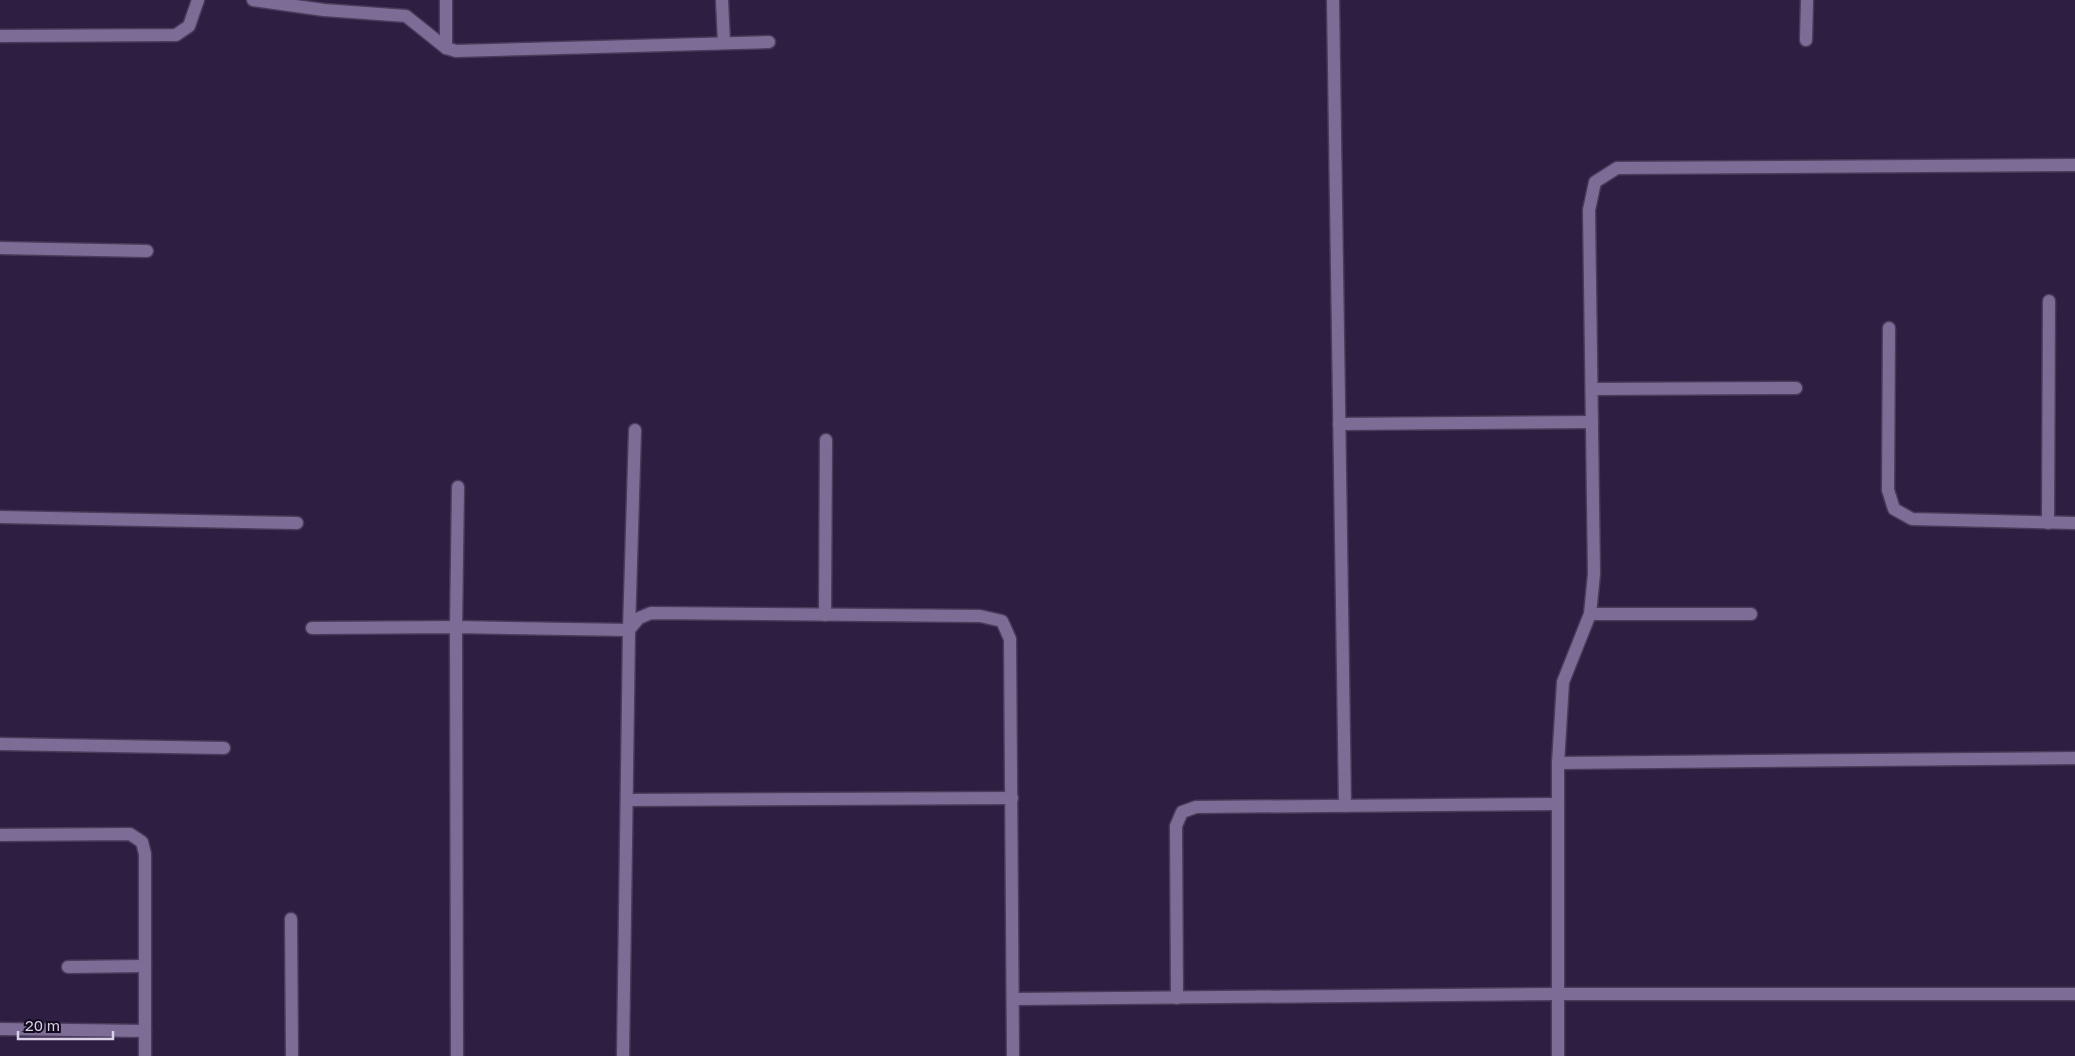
<svg xmlns="http://www.w3.org/2000/svg" width="2075" height="1056" viewBox="0 0 2075 1056" font-family="'Golos Text',sans-serif">
<style>
.lines{fill:none;stroke-linecap:round;stroke-linejoin:round}
.street-casing{stroke:#493b59;stroke-width:15}
.street{stroke:#7d6c96;stroke-width:12}
</style>
<rect width="100%" height="100%" fill="#2e1e41"/>
<g class="lines">
<defs>
<g id="street">
<path d="M 253,0 L 324,10 L 406,16 L 446,48 L 456,51 L 769,42"/>
<path d="M 722,0 L 724,43"/>
<path d="M 1333,0 L 1345,806"/>
<path d="M 0,36 L 176,35 L 189,26 L 198,0"/>
<path d="M 1806,40 L 1807,0"/>
<path d="M 446,48 L 446,0"/>
<path d="M 0,248 L 147,251"/>
<path d="M 1889,328 L 1888,490 L 1894,509 L 1912,519 L 2075,523"/>
<path d="M 1592,389 L 1796,388"/>
<path d="M 1339,424 L 1592,422"/>
<path d="M 0,517 L 297,523"/>
<path d="M 2048,523 L 2049,301"/>
<path d="M 1590,614 L 1751,614"/>
<path d="M 825,615 L 826,440"/>
<path d="M 312,628 L 456,627 L 629,630 L 639,618 L 651,613 L 980,616 L 1002,621 L 1010,639 L 1013,1056"/>
<path d="M 0,744 L 224,748"/>
<path d="M 1558,763 L 2075,758"/>
<path d="M 628,800 L 1012,798"/>
<path d="M 0,835 L 130,834 L 142,842 L 145,854 L 145,1056"/>
<path d="M 291,919 L 292,1056"/>
<path d="M 68,967 L 145,966"/>
<path d="M 1177,998 L 1176,826 L 1182,812 L 1196,807 L 1558,804"/>
<path d="M 1013,999 L 1557,994 L 2075,994"/>
<path d="M 0,1029 L 145,1031"/>
<path d="M 457,1056 L 456,627 L 458,487"/>
<path d="M 623,1056 L 629,630 L 635,430"/>
<path d="M 1558,1056 L 1558,763 L 1563,682 L 1590,614 L 1594,574 L 1589,210 L 1595,182 L 1617,168 L 2075,165"/>
</g>
</defs>
<use href="#street" class="street-casing"/>
<use href="#street" class="street"/>
</g>
<path d="M18 1031v8h95v-8" fill="none" stroke="#dad1e9" stroke-width="2.5"/>
<text x="25" y="1031" font-size="15" fill="#dad1e9" stroke="#130c1c" stroke-width="4" paint-order="stroke">20 m</text>
</svg>
